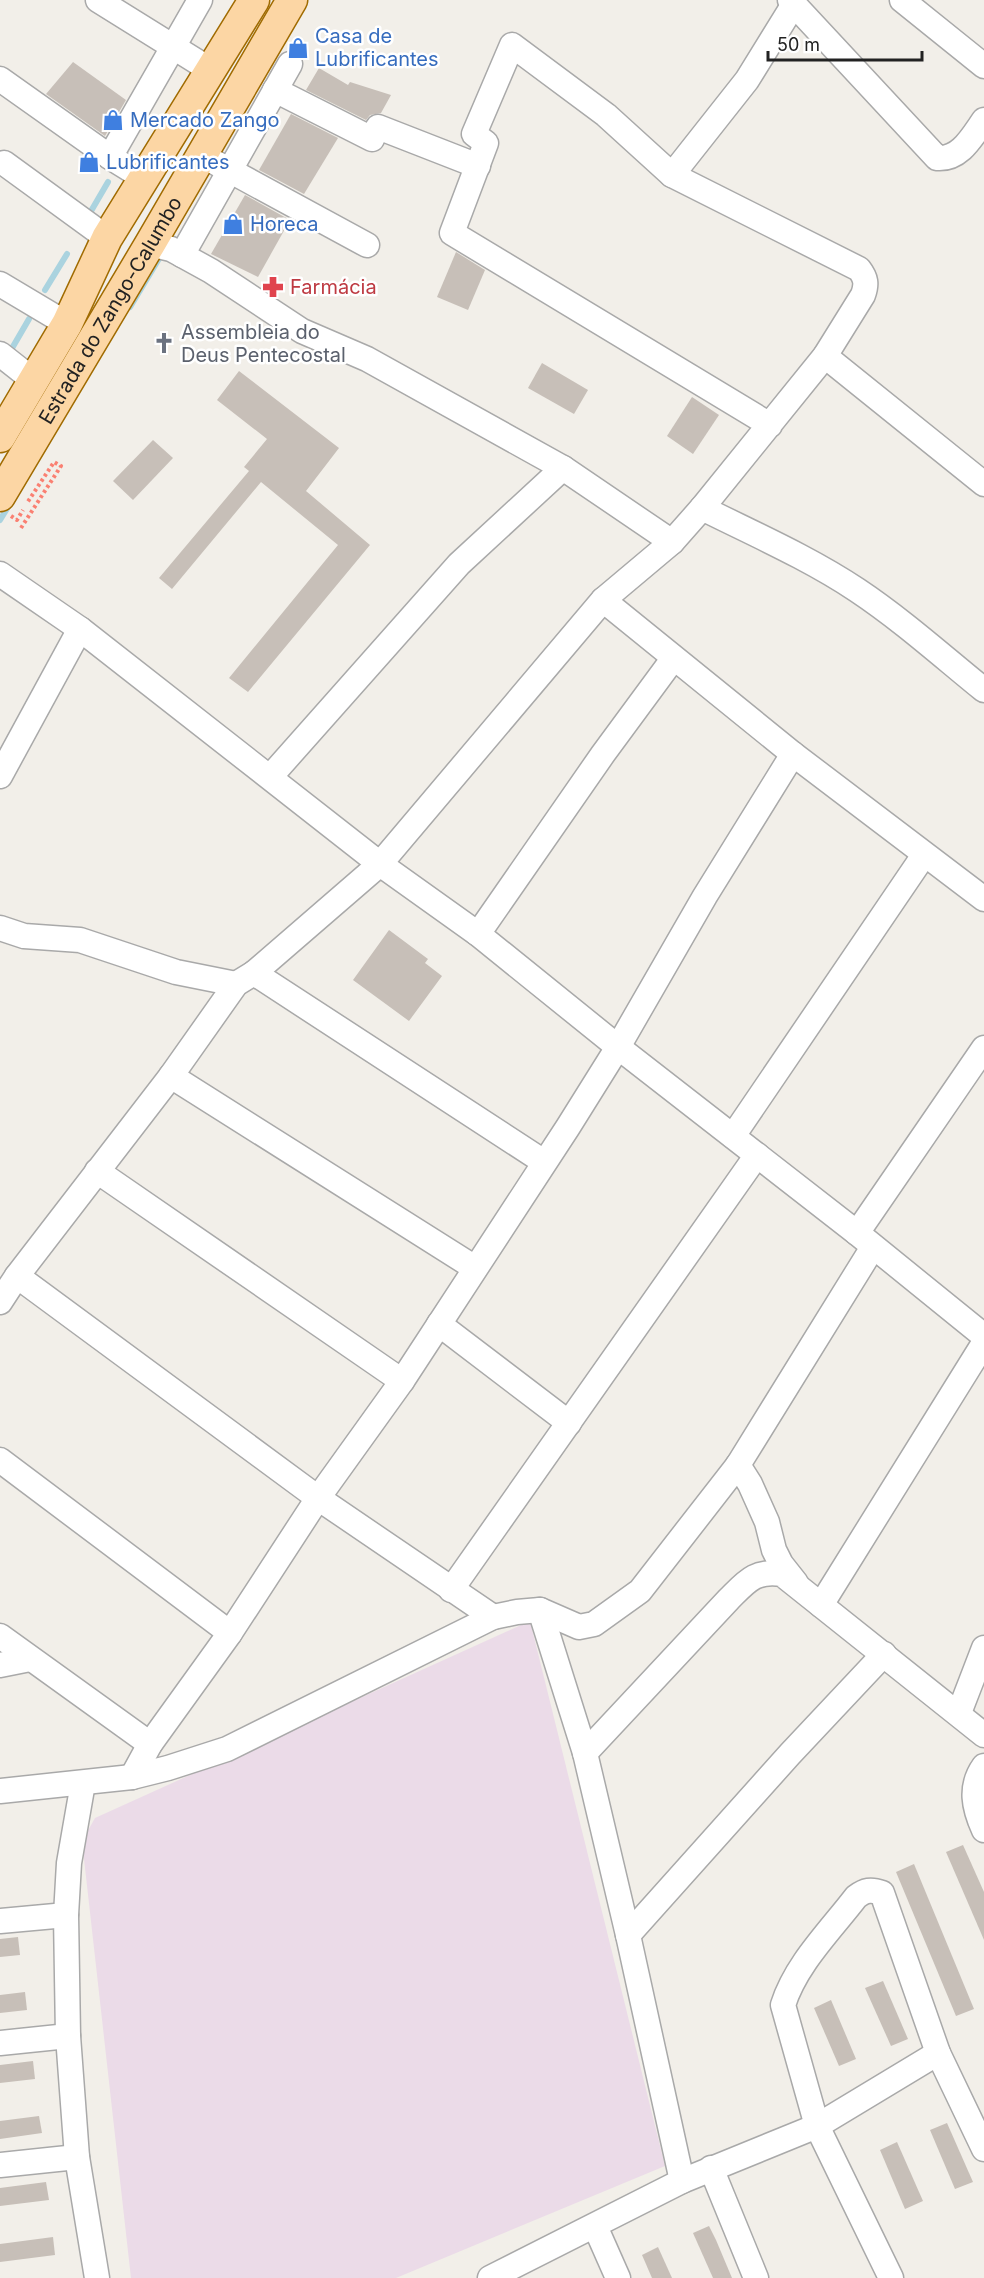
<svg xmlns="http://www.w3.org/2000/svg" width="984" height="2278" viewBox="0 0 984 2278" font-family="Inter,sans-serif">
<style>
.industrial{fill:#ebdbe8}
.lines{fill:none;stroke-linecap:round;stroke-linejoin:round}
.stream{stroke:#aad3df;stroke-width:6}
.building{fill:#c7bfb8}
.minor-casing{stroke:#a9a9a9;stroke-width:27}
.major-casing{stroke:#a06b00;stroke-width:33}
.path{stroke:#fa8072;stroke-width:4;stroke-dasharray:3 3;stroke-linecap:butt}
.minor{stroke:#fff;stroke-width:24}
.major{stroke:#fcd6a4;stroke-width:30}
.labels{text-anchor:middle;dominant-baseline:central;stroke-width:5;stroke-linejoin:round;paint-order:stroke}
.shop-label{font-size:20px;fill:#366cbe;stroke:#fff;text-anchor:start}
.health-label{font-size:20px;fill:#be3a42;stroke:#fff;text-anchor:start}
.street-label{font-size:20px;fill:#222;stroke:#fff}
.worship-label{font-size:20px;fill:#5b616d;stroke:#fff;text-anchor:start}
</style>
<rect width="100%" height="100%" fill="#f2efe9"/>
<path class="industrial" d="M 530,1621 L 665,2166 L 396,2278 L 131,2278 L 82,1841 L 95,1818 Z"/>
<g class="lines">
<g class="stream">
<path d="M 87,218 L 108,182"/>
<path d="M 45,290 L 67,254"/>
<path d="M 130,307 L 160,257"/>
<path d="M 11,350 L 29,319"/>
<path d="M 0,520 L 11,502"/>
</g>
</g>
<g class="building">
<path d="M 73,62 L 126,100 L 105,136 L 46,94 Z"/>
<path d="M 319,68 L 348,85 L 350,82 L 391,95 L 381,113 L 370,115 L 366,120 L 306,90 Z"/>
<path d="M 291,114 L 338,138 L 304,194 L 259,170 Z"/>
<path d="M 245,195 L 290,220 L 258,277 L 211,254 Z"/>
<path d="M 456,252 L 485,270 L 468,310 L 437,297 Z"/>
<path d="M 542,363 L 588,390 L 574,414 L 528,388 Z"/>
<path d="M 239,371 L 339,448 L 306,491 L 370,545 L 248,692 L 229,678 L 338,545 L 261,482 L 172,589 L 159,578 L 249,471 L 244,467 L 267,439 L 217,400 Z"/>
<path d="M 692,397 L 719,415 L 693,454 L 667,436 Z"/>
<path d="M 153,440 L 173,458 L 133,500 L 113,481 Z"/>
<path d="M 389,930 L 428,959 L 425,963 L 442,976 L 409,1021 L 353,980 Z"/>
<path d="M 963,1845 L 984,1892 L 984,1940 L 946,1852 Z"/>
<path d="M 914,1864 L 974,2009 L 956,2016 L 896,1872 Z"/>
<path d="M 18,1937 L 20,1955 L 0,1957 L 0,1939 Z"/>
<path d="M 883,1981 L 908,2039 L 891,2046 L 865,1988 Z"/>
<path d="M 25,1992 L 27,2010 L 0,2013 L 0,1995 Z"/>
<path d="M 831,2000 L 856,2059 L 839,2066 L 814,2008 Z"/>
<path d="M 33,2061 L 35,2079 L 0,2083 L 0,2065 Z"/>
<path d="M 39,2116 L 42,2133 L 0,2139 L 0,2121 Z"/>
<path d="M 947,2123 L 973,2182 L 955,2189 L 930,2130 Z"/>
<path d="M 897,2142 L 923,2201 L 905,2209 L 880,2150 Z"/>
<path d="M 46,2182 L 49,2200 L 0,2206 L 0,2188 Z"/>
<path d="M 709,2226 L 716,2240 L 732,2278 L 713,2278 L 693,2233 Z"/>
<path d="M 53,2237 L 55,2255 L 0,2262 L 0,2244 Z"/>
<path d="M 658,2247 L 672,2278 L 652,2278 L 642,2255 Z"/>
</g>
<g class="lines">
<defs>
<g id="minor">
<path d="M 98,0 L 212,71"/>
<path d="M 790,0 L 937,158 C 960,160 972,137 984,120"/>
<path d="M 902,0 L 984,66"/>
<path d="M 0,79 L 110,157 L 144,178"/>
<path d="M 275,90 L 372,139 L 378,127 L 478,166"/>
<path d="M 110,157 L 200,0"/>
<path d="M 4,163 L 107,238"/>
<path d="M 216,163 L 367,245"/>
<path d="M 672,175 L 747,80 L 794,4"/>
<path d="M 150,244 L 171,249 L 211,271 L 302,331 L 367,359 L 563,468 L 672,542"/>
<path d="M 182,255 L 290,64"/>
<path d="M 0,284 L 67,324"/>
<path d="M 0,354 L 33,380"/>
<path d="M 825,356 L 984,484"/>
<path d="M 702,508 C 754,534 809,558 857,590 C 902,620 942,656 984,690"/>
<path d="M 0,574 L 80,629 L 380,864 L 478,934 L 618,1047 L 857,1233 L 984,1336"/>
<path d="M 603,600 L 793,754 L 984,899"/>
<path d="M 0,776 L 80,629"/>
<path d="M 270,777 L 459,564 L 563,468"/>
<path d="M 0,928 L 24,936 L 80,940 L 176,972 L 236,984"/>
<path d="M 478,934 L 603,754 L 673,659"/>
<path d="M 254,973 L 544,1162"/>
<path d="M 171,1076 L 475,1268"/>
<path d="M 733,1136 L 924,855"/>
<path d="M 97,1171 L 402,1381"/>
<path d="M 857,1233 L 984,1048"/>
<path d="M 17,1276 L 318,1498 L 493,1617"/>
<path d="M 0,1302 L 17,1276 L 171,1076 L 236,984 L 254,973 L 380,864 L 603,600 L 672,542 L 702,508 L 825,356 L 863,295 C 867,284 866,278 859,269 L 672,175 L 606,115 L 512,45 L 474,134 L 486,143 L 452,233 L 770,425"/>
<path d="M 439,1324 L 569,1423"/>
<path d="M 0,1460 L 230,1633"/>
<path d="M 738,1465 L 750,1484 L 767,1522 L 774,1550 L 781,1564 L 796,1583"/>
<path d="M 451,1590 L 757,1155"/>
<path d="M 821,1605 L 984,1343"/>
<path d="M 540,1610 L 585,1753 L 628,1935 L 682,2181"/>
<path d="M 0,1636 L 150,1744"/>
<path d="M 0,1665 L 30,1659"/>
<path d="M 959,1713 L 984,1648"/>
<path d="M 585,1753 L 729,1599 C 747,1581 755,1570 782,1574 L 984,1735"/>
<path d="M 984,1766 C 969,1787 974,1808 984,1830"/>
<path d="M 132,1777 L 150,1744 L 230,1633 L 318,1498 L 402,1381 L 568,1127 L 618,1047 L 705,896 L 793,754"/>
<path d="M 83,1783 L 69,1863 L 66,1915 L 68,2036 L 77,2157 L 97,2278"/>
<path d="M 0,1791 L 132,1777 L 168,1768 L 227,1749 L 493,1617 L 517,1612 L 540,1610 L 579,1627 L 594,1624 L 640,1591 L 738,1465 L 873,1247"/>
<path d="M 0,1921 L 66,1915"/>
<path d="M 628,1935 L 790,1754 L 884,1654"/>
<path d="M 0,2043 L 68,2036"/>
<path d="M 0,2165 L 77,2157"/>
<path d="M 711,2168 L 756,2278"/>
<path d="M 595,2226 L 618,2278"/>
<path d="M 490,2278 L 682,2181 L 817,2126 L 938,2053"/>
<path d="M 891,2278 L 817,2126 L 783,2005 C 796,1964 830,1931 856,1897 C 865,1890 871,1889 882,1893 L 938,2053 L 984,2149"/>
</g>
<g id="major">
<path d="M 0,437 L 67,324 L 107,238 L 254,0"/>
<path id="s1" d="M 0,496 L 150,244 L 292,0"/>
</g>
</defs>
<use href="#minor" class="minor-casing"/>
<use href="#major" class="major-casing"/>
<g class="path">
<path d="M 11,516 L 17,520 L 23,510"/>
<path d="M 21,528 L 61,466 L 54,462 L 27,503"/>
</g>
<use href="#minor" class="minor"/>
<use href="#major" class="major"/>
</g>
<defs>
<symbol id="shop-bare" viewBox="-9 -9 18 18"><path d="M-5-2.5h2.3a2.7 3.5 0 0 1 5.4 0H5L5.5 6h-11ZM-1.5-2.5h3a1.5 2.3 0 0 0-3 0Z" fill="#3f7fe0" stroke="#fff" stroke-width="2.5" paint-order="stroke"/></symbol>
<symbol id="pharmacy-bare" viewBox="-9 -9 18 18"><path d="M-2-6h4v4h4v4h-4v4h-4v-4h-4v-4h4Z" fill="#e0444e" stroke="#fff" stroke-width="2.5" paint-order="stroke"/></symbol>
<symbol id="church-bare" viewBox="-9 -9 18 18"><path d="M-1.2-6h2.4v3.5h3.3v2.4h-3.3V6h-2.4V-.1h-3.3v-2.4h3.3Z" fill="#6b7280" stroke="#fff" stroke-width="2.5" paint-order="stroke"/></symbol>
</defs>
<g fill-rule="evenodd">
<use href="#shop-bare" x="283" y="33" width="30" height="30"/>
<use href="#shop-bare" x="98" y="105" width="30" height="30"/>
<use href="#shop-bare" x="74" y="147" width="30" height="30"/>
<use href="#shop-bare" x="218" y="209" width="30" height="30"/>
<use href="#pharmacy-bare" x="258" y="272" width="30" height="30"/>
<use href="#church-bare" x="149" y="328" width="30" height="30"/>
</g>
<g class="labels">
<g class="shop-label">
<text x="315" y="36">Casa de<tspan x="315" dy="23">Lubrificantes</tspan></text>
<text x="130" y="120">Mercado Zango</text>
<text x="106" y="162">Lubrificantes</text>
<text x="250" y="224">Horeca</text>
</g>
<g class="health-label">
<text x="290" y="287">Farmácia</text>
</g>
<g class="street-label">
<text stroke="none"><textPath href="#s1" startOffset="216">Estrada do Zango-Calumbo</textPath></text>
</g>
<g class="worship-label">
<text x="181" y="332">Assembleia do<tspan x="181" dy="23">Deus Pentecostal</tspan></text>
</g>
</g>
<path d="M768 51v9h154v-9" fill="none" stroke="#222222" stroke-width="3"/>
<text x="777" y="51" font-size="18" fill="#222222" stroke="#ffffff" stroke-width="4.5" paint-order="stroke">50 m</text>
</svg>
